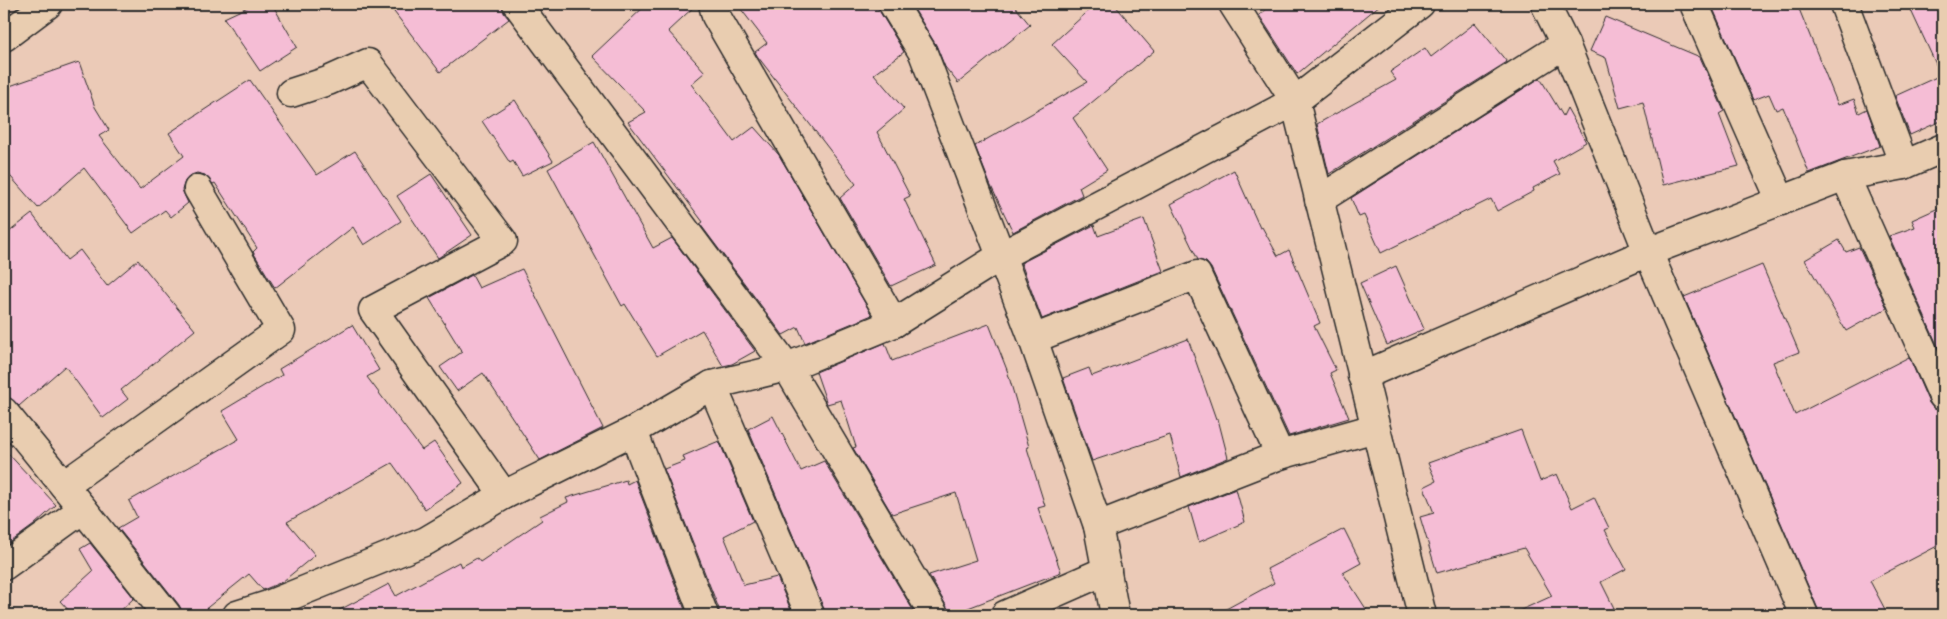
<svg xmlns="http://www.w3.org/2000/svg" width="1947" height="619" viewBox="0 0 1947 619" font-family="Kalam,sans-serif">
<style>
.building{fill:#f5bdd5;stroke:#2b2b2b}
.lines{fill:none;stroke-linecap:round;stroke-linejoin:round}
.minor-casing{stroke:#2b2b2b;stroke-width:31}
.minor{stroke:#e9cdb0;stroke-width:28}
</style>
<rect width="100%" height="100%" fill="#ebcab7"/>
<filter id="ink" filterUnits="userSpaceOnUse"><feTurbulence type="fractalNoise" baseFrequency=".02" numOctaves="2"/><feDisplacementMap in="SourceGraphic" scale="10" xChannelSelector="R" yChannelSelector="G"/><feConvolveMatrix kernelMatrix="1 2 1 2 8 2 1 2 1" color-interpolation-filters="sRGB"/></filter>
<g filter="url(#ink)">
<g class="building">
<path d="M 254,4 L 272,4 L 297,47 L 260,71 L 224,18 Z"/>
<path d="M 388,4 L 502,4 L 504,13 L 509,19 L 440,72 Z"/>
<path d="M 647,4 L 697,4 L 668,31 L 705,72 L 691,84 L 734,142 L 754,127 L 779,155 L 872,315 L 805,343 L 798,327 L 783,335 L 700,224 L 703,222 L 628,122 L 646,112 L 592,56 Z"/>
<path d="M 737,4 L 877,4 L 880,12 L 904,52 L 874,74 L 904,109 L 877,132 L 910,196 L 904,199 L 936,265 L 891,286 L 840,198 L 856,184 L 758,57 L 755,52 L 767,43 Z"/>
<path d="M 911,4 L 1013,4 L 1030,25 L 958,83 L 945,67 L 936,45 Z"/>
<path d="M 1096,4 L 1114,4 L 1154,51 L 1073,118 L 1107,170 L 1079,187 L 1082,195 L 1013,232 L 990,184 L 975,146 L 1087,82 L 1052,44 Z"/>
<path d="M 1274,4 L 1381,4 L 1297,74 L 1259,15 Z"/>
<path d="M 1711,4 L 1797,4 L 1838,105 L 1854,99 L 1859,113 L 1867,109 L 1880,146 L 1809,173 L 1783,107 L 1776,110 L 1769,94 L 1753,100 Z"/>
<path d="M 1908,4 L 1943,4 L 1943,120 L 1910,135 L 1895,96 L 1941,75 Z"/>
<path d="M 1605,17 L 1700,57 L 1724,111 L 1719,114 L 1739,166 L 1663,185 L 1643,102 L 1620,108 L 1606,58 L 1590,51 Z"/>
<path d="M 1475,23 L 1507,62 L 1329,174 L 1317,124 L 1396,80 L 1390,72 L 1425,48 L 1431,57 Z"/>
<path d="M 79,62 L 95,107 L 109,130 L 99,136 L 140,189 L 184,156 L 169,133 L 250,80 L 317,175 L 355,151 L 401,221 L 364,245 L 353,227 L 275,288 L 253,252 L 257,248 L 215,183 L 213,184 L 205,175 L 197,173 L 191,175 L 185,181 L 182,190 L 188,203 L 171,217 L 165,210 L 133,233 L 84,168 L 38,208 L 4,169 L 4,88 Z"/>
<path d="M 1540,78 L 1563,116 L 1567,108 L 1586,142 L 1553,161 L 1560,174 L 1533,188 L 1534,191 L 1497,211 L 1491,199 L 1381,253 L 1364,215 L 1359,217 L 1351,198 Z"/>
<path d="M 515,100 L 553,161 L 522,176 L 513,161 L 510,163 L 482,121 Z"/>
<path d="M 594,142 L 653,248 L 672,238 L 755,351 L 732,364 L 723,366 L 702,330 L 657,356 L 625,304 L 622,306 L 548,169 Z"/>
<path d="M 1234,170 L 1260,228 L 1262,227 L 1278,256 L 1289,250 L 1320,323 L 1314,326 L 1336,370 L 1330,373 L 1349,418 L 1289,436 L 1211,268 L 1206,262 L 1198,260 L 1171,204 Z"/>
<path d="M 431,174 L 472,235 L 438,258 L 397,196 Z"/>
<path d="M 1943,206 L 1943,358 L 1889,236 L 1915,227 L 1912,220 Z"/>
<path d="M 32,214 L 67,260 L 80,250 L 107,286 L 138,260 L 195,330 L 121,390 L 128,399 L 103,418 L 65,366 L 19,406 L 10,398 L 4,397 L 4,236 Z"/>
<path d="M 1144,219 L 1163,271 L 1042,319 L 1021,263 L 1094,225 L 1098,236 Z"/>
<path d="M 1839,240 L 1846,252 L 1859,247 L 1887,308 L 1846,331 L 1805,260 Z"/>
<path d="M 1762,265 L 1799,352 L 1773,362 L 1795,415 L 1909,357 L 1929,403 L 1934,409 L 1943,411 L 1943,543 L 1870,581 L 1888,615 L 1819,615 L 1818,609 L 1684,297 Z"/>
<path d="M 1396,266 L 1424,329 L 1387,345 L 1360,283 Z"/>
<path d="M 522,269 L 603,428 L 540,460 L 483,373 L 457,391 L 440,367 L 462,352 L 429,298 L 472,275 L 479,288 Z"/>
<path d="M 989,324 L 1007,370 L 1029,447 L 1027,448 L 1045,506 L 1038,508 L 1061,572 L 950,615 L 947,607 L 929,575 L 976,560 L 956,493 L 892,514 L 853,448 L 856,447 L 841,400 L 827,404 L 816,372 L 885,343 L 892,361 Z"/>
<path d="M 352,325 L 379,370 L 367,377 L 422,450 L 434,442 L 463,483 L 425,509 L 392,463 L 287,522 L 315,555 L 282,582 L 263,590 L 249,574 L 198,615 L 184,615 L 179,605 L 118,528 L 137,517 L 129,501 L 239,439 L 222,411 L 282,375 L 279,369 Z"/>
<path d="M 1188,339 L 1216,419 L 1218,419 L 1228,458 L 1181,477 L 1170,435 L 1092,461 L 1063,378 L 1089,368 L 1092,376 Z"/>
<path d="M 773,416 L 801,471 L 824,461 L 916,615 L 825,615 L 824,609 L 748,429 Z"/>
<path d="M 1521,430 L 1540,481 L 1557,474 L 1572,508 L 1594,497 L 1609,528 L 1605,530 L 1626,569 L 1601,582 L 1614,608 L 1598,615 L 1510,615 L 1552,596 L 1524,548 L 1437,573 L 1420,517 L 1434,513 L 1424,487 L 1436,481 L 1428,463 Z"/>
<path d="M 719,441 L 753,521 L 724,536 L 744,585 L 777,577 L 793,615 L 719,615 L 719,609 L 664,469 L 685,461 L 683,456 Z"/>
<path d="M 4,449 L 56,505 L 34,525 L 4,547 Z"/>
<path d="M 626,480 L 627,484 L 635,480 L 687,615 L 330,615 L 389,584 L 396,596 L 459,562 L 461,567 L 477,558 L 480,562 L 542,520 L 540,516 L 568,502 L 566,498 Z"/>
<path d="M 1236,489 L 1245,522 L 1199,542 L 1189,507 Z"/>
<path d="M 1344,529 L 1361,563 L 1343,573 L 1370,615 L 1215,615 L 1274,583 L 1267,569 Z"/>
<path d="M 90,543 L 134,598 L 116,615 L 73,615 L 60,601 L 93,571 L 80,549 Z"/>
</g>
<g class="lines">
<defs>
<g id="minor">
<path d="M 517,4 L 787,367 L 934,615"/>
<path d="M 713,4 L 716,16 L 894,323"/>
<path d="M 893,4 L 923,53 L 1033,339 L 1098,526 L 1115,615"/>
<path d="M 1233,4 L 1295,101 L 1420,4"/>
<path d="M 1545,4 L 1565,44 L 1648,252 L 1804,615"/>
<path d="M 1694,4 L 1781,201"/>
<path d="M 1844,4 L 1904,165"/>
<path d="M 4,37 L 48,4"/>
<path d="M 291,93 L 328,81 L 368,63 L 503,241 L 373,310 L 504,495"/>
<path d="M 1845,176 L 1943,396"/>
<path d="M 1319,200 L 1565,44"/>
<path d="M 1033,339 L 1197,275 L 1280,455"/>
<path d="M 1362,376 L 1648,252 L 1845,176 L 1904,165 L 1943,148"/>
<path d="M 712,385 L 810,615"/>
<path d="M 4,412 L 83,509 L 167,615"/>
<path d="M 633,431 L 704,615"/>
<path d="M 64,485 L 281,330 L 198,189"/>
<path d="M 1098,526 L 1280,455 L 1375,428"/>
<path d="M 4,566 L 83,509"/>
<path d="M 237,615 L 268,605 L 426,541 L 504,495 L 633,431 L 712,385 L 787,367 L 894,323 L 1001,256 L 1295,101 L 1422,615"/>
<path d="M 1005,615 L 1107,570"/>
</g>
</defs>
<use href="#minor" class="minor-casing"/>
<use href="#minor" class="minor"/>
</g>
</g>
<rect width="1947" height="619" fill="none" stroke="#e9cdb0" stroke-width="20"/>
<rect x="10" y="10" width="1927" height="599" fill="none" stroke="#2b2b2b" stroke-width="2" filter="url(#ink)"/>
</svg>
